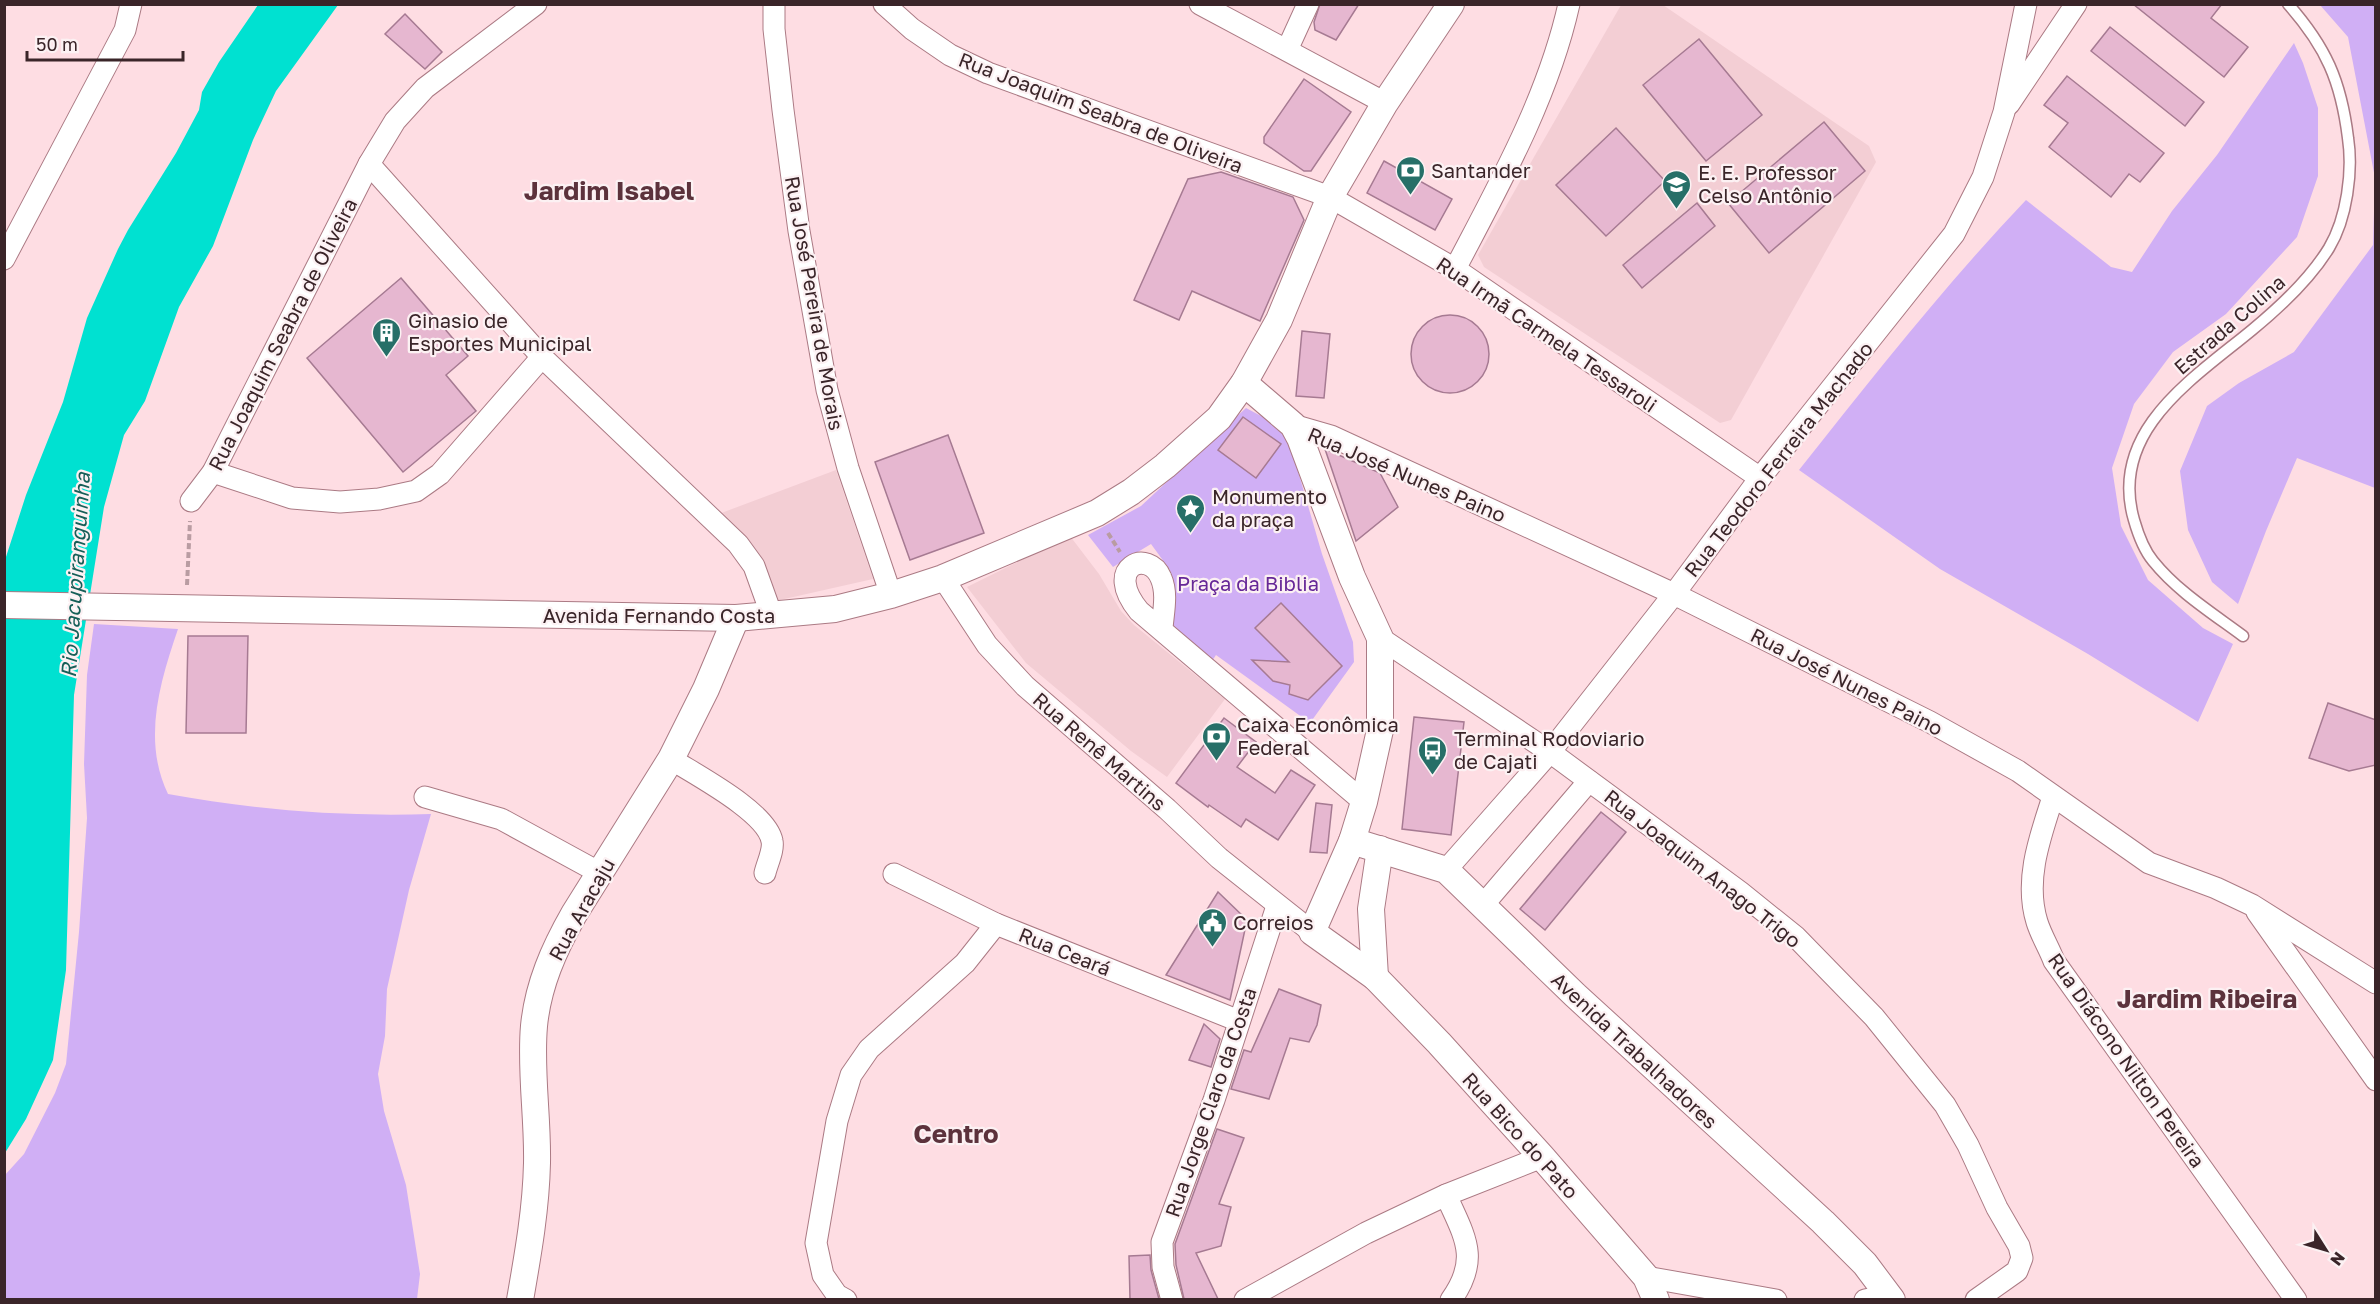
<svg xmlns="http://www.w3.org/2000/svg" width="2380" height="1304" viewBox="0 0 2380 1304" font-family="'Golos Text',sans-serif">
<style>
.built{fill:#f3ced4}
.green{fill:#d0aff5}
.water{fill:#00e1d1}
.building{fill:#e6b7d0;stroke:#a67a92;stroke-width:1.5}
.lines{fill:none;stroke-linecap:round;stroke-linejoin:round}
.service-casing{stroke:#ab7a84;stroke-width:13}
.minor-casing{stroke:#ab7a84;stroke-width:23}
.tertiary-casing{stroke:#ab7a84;stroke-width:28}
.path{stroke:#b99ca2;stroke-width:4;stroke-dasharray:6 3;stroke-linecap:butt}
.service{stroke:#fff;stroke-width:10}
.minor{stroke:#fff;stroke-width:21}
.tertiary{stroke:#fff;stroke-width:26}
.labels{text-anchor:middle;dominant-baseline:central;stroke-width:4.5;stroke-linejoin:round;paint-order:stroke}
.street-label{font-size:20px;fill:#3a2529;stroke:#fcf1f3}
.poi-label{font-size:20px;fill:#3a2529;stroke:#fcf1f3;text-anchor:start}
.park-label{font-size:20px;fill:#662797;stroke:#fcf1f3}
.water-label{font-size:21px;font-style:italic;fill:#165f58;stroke:#fcf1f3}
.district-label{font-size:26px;font-weight:bold;fill:#5c323c;stroke:#fcf1f3}
</style>
<rect width="100%" height="100%" fill="#fedde3"/>
<g class="built">
<path d="M 1621,5 L 1663,5 L 1869,146 L 1876,162 L 1731,420 L 1720,423 L 1484,267 L 1478,255 Z"/>
<path d="M 836,470 L 873,579 L 771,602 L 762,558 L 716,515 Z"/>
<path d="M 1070,536 L 1099,574 L 1121,611 L 1134,625 L 1225,699 L 1167,777 L 1131,751 L 1026,663 L 967,587 Z"/>
</g>
<g class="green">
<path d="M 2320,5 L 2375,5 L 2375,488 L 2297,458 L 2266,531 L 2238,604 L 2212,582 L 2188,530 L 2180,471 L 2207,406 L 2239,383 L 2294,352 L 2373,245 L 2375,178 L 2348,37 Z"/>
<path d="M 2294,43 L 2303,63 L 2318,108 L 2318,176 L 2297,237 L 2226,314 L 2173,352 L 2134,404 L 2112,468 L 2121,526 L 2148,580 L 2203,628 L 2233,644 L 2198,722 L 2088,654 L 1940,569 L 1799,470 C 1872,378 1945,285 2026,200 L 2111,267 L 2132,272 L 2172,211 L 2217,155 Z"/>
<path d="M 1246,408 L 1263,417 L 1289,440 L 1322,554 L 1353,642 L 1354,662 L 1310,723 L 1216,655 L 1210,664 L 1168,623 L 1170,570 L 1151,544 L 1113,567 L 1088,535 L 1141,506 Z"/>
<path d="M 94,624 L 178,629 C 160,682 142,740 168,794 C 255,810 343,817 431,814 L 409,890 L 387,989 L 385,1036 L 378,1074 L 384,1111 L 406,1185 L 420,1274 L 417,1299 L 5,1299 L 5,1175 L 24,1154 L 55,1093 L 66,1064 L 79,932 L 87,818 L 84,764 L 87,675 Z"/>
</g>
<path class="water" d="M 258,5 L 338,5 L 276,91 L 253,140 L 213,246 L 179,307 L 145,401 L 124,435 L 104,507 L 74,695 L 66,970 L 53,1060 L 26,1119 L 5,1153 L 5,560 L 26,495 L 63,402 L 87,318 L 118,249 L 128,230 L 176,153 L 199,110 L 202,92 L 219,62 Z"/>
<g class="building">
<path d="M 1320,4 L 1359,4 L 1336,40 L 1315,30 L 1314,22 Z"/>
<path d="M 2133,4 L 2222,4 L 2211,18 L 2248,47 L 2224,77 Z"/>
<path d="M 405,14 L 442,52 L 425,69 L 385,34 Z"/>
<path d="M 2110,27 L 2204,102 L 2185,126 L 2091,51 Z"/>
<path d="M 1699,39 L 1762,115 L 1706,161 L 1643,85 Z"/>
<path d="M 2067,76 L 2164,153 L 2140,182 L 2129,174 L 2111,197 L 2049,147 L 2068,123 L 2044,105 Z"/>
<path d="M 1304,79 L 1351,112 L 1311,171 L 1304,171 L 1264,143 L 1264,137 Z"/>
<path d="M 1824,122 L 1865,171 L 1769,253 L 1728,203 Z"/>
<path d="M 1616,128 L 1665,181 L 1606,236 L 1556,185 Z"/>
<path d="M 1384,161 L 1452,199 L 1435,230 L 1367,193 Z"/>
<path d="M 1221,172 L 1293,197 L 1304,220 L 1260,321 L 1192,291 L 1179,320 L 1134,300 L 1188,179 Z"/>
<path d="M 1697,203 L 1715,226 L 1642,288 L 1623,265 Z"/>
<path d="M 401,278 L 468,356 L 446,375 L 476,411 L 403,472 L 307,358 Z"/>
<circle cx="1450" cy="354" r="39"/>
<path d="M 1302,331 L 1330,334 L 1324,398 L 1296,396 Z"/>
<path d="M 1243,417 L 1281,444 L 1256,478 L 1218,450 Z"/>
<path d="M 948,435 L 984,533 L 910,560 L 875,462 Z"/>
<path d="M 1325,449 L 1380,473 L 1398,507 L 1356,541 Z"/>
<path d="M 1281,603 L 1342,666 L 1308,700 L 1289,694 L 1290,685 L 1273,681 L 1252,660 L 1289,662 L 1255,628 Z"/>
<path d="M 188,636 L 248,636 L 246,733 L 186,733 Z"/>
<path d="M 2328,703 L 2376,720 L 2376,765 L 2349,771 L 2309,758 Z"/>
<path d="M 1414,717 L 1464,722 L 1451,835 L 1402,829 Z"/>
<path d="M 1224,718 L 1256,742 L 1237,767 L 1275,793 L 1291,770 L 1315,785 L 1278,840 L 1246,819 L 1241,827 L 1209,805 L 1208,807 L 1176,783 Z"/>
<path d="M 1316,803 L 1332,805 L 1327,853 L 1310,852 Z"/>
<path d="M 1601,812 L 1626,832 L 1545,930 L 1520,909 Z"/>
<path d="M 1218,892 L 1247,920 L 1230,1000 L 1166,975 Z"/>
<path d="M 1279,989 L 1321,1005 L 1317,1025 L 1309,1042 L 1290,1038 L 1269,1099 L 1231,1089 L 1244,1050 L 1251,1052 Z"/>
<path d="M 1204,1024 L 1220,1039 L 1211,1067 L 1189,1060 Z"/>
<path d="M 1217,1129 L 1244,1138 L 1219,1204 L 1231,1207 L 1221,1246 L 1196,1253 L 1218,1299 L 1184,1299 L 1176,1265 L 1175,1244 Z"/>
<path d="M 1150,1255 L 1151,1270 L 1159,1299 L 1130,1299 L 1129,1256 Z"/>
</g>
<g class="lines">
<defs>
<path id="service" d="M 2243,636 C 2212,613 2177,591 2153,561 C 2143,549 2138,534 2134,520 C 2108,431 2194,378 2252,330 C 2280,307 2310,279 2329,248 C 2347,218 2353,171 2348,138 C 2341,81 2326,47 2288,4"/>
<g id="minor">
<path d="M 536,4 L 425,88 L 395,121 L 369,164 L 542,357 L 738,544 L 754,566 L 772,616"/>
<path d="M 774,4 L 774,29 L 783,110 L 799,231 L 827,390 L 848,468 L 891,595"/>
<path d="M 884,4 L 912,29 L 950,55 L 988,73 L 1330,197 L 1455,269 L 1760,478"/>
<path d="M 1200,4 L 1385,103"/>
<path d="M 1287,50 L 1308,4"/>
<path d="M 2009,104 L 2076,4"/>
<path d="M 4,259 L 125,30 L 131,4"/>
<path d="M 1455,269 C 1499,185 1548,98 1569,4"/>
<path d="M 1293,425 L 1331,436 L 1674,594 L 1930,722 L 2018,771 L 2149,863 L 2216,888 L 2252,905 L 2376,983"/>
<path d="M 213,472 L 292,498 L 340,502 L 379,499 L 416,491 L 440,474 L 542,357"/>
<path d="M 191,501 L 213,472 L 369,164"/>
<path d="M 943,578 L 987,645 L 1025,686 L 1167,809 L 1219,858 L 1312,932"/>
<path d="M 1162,629 C 1163,613 1168,594 1161,578 C 1149,548 1102,566 1139,611 L 1364,802"/>
<path d="M 1380,638 L 1550,752 L 1740,892 L 1796,937 L 1874,1017 L 1945,1105 L 1968,1145 L 1997,1208 L 2019,1246 L 2022,1258 L 2017,1271 L 1976,1300"/>
<path d="M 671,759 C 696,775 767,812 772,841 C 774,850 767,864 765,873"/>
<path d="M 425,797 L 501,819 L 600,873"/>
<path d="M 2053,797 C 2040,837 2024,880 2037,922 C 2041,935 2049,948 2054,961 L 2296,1300"/>
<path d="M 1446,870 L 1550,752 L 1674,594 L 1760,478 L 1954,234 L 1983,177 L 2004,112 L 2026,4"/>
<path d="M 894,874 L 996,924 L 1239,1021"/>
<path d="M 1483,905 L 1589,781"/>
<path d="M 2257,912 L 2376,1080"/>
<path d="M 1446,1195 C 1464,1236 1481,1258 1451,1300"/>
<path d="M 1646,1277 L 1776,1300"/>
<path d="M 846,1300 L 837,1295 L 823,1275 L 816,1243 L 837,1121 L 851,1075 L 869,1049 L 965,963 L 996,924"/>
<path d="M 1172,1300 L 1163,1267 L 1162,1242 L 1214,1100 L 1277,906"/>
<path d="M 1245,1300 L 1366,1233 L 1446,1195 L 1542,1157"/>
<path d="M 1865,1300 L 1889,1295"/>
</g>
<g id="tertiary">
<path d="M 1244,383 L 1293,425 L 1300,438 L 1352,577 L 1380,638 L 1380,730 L 1364,802 L 1352,841 L 1312,932 L 1375,977 L 1439,1043 L 1542,1157 L 1646,1277 L 1656,1300"/>
<path d="M 4,605 L 736,618 L 835,609 L 891,595 L 943,578 L 1097,513 L 1131,492 L 1165,466 L 1219,418 L 1244,383 L 1279,320 L 1330,197 L 1385,103 L 1451,4"/>
<path d="M 1352,841 L 1446,870 L 1575,995 L 1823,1222 L 1865,1264 L 1892,1300"/>
<path d="M 1375,977 L 1371,909 L 1380,849"/>
<path d="M 520,1300 C 528,1254 536,1209 537,1163 C 538,1117 530,1071 534,1026 C 538,985 554,949 574,914 L 671,759 L 706,689 L 736,618"/>
</g>
</defs>
<use href="#service" class="service-casing"/>
<use href="#minor" class="minor-casing"/>
<use href="#tertiary" class="tertiary-casing"/>
<g class="path">
<path d="M 1108,533 L 1120,552"/>
<path d="M 187,585 L 190,521"/>
</g>
<use href="#service" class="service"/>
<use href="#minor" class="minor"/>
<use href="#tertiary" class="tertiary"/>
</g>
<defs>
<symbol id="bank-pin" viewBox="-11 -11 22 30"><path d="M0 17L-7.5 6A9.5 9.5 0 1 1 7.5 6Z" fill="#276f68" stroke="#fcf1f3"/><path d="M-6-4H6V4H-6ZM0-2.3a2.3 2.3 0 1 0 0 4.6a2.3 2.3 0 1 0 0-4.6Z" fill="#fff"/></symbol>
<symbol id="school-pin" viewBox="-11 -11 22 30"><path d="M0 17L-7.5 6A9.5 9.5 0 1 1 7.5 6Z" fill="#276f68" stroke="#fcf1f3"/><path d="M0-5L7-2L0 1L-7-2ZM-4 1L0 2.5L4 1V4Q0 6-4 4Z" fill="#fff"/></symbol>
<symbol id="building-pin" viewBox="-11 -11 22 30"><path d="M0 17L-7.5 6A9.5 9.5 0 1 1 7.5 6Z" fill="#276f68" stroke="#fcf1f3"/><path d="M-4-6H4V6H1V3H-1V6H-4ZM-2.5-4.3h1.7v1.8h-1.7ZM.8-4.3h1.7v1.8H.8ZM-2.5-1h1.7V.8h-1.7ZM.8-1h1.7V.8H.8Z" fill="#fff"/></symbol>
<symbol id="sight-pin" viewBox="-11 -11 22 30"><path d="M0 17L-7.5 6A9.5 9.5 0 1 1 7.5 6Z" fill="#276f68" stroke="#fcf1f3"/><path d="M0-6L1.8-2.2L6-1.7L2.9 1.2L3.7 5.4L0 3.3L-3.7 5.4L-2.9 1.2L-6-1.7L-1.8-2.2Z" fill="#fff"/></symbol>
<symbol id="bus-pin" viewBox="-11 -11 22 30"><path d="M0 17L-7.5 6A9.5 9.5 0 1 1 7.5 6Z" fill="#276f68" stroke="#fcf1f3"/><path d="M-5-6H5V4H4V6H2V4H-2V6H-4V4H-5ZM-3.5-4V0h7V-4ZM-3.5 1.2v1.5H-2V1.2ZM2 1.2v1.5H3.5V1.2Z" fill="#fff"/></symbol>
<symbol id="civic-pin" viewBox="-11 -11 22 30"><path d="M0 17L-7.5 6A9.5 9.5 0 1 1 7.5 6Z" fill="#276f68" stroke="#fcf1f3"/><path d="M-.6-6.5H3V-4.5H.6V-3L4-1V1h2V6H-6V1h2V-1L-.6-3ZM-1.2 2.5V6h2.4V2.5Z" fill="#fff"/></symbol>
</defs>
<g fill-rule="evenodd">
<use href="#bank-pin" x="1394" y="154" width="33" height="45"/>
<use href="#school-pin" x="1660" y="168" width="33" height="45"/>
<use href="#building-pin" x="370" y="316" width="33" height="45"/>
<use href="#sight-pin" x="1174" y="492" width="33" height="45"/>
<use href="#bank-pin" x="1200" y="720" width="33" height="45"/>
<use href="#bus-pin" x="1416" y="734" width="33" height="45"/>
<use href="#civic-pin" x="1196" y="906" width="33" height="45"/>
</g>
<g class="labels">
<g class="street-label">
<text transform="translate(1101 112) rotate(21)">Rua Joaquim Seabra de Oliveira</text>
<text transform="translate(815 303) rotate(80)">Rua José Pereira de Morais</text>
<text transform="translate(2229 324) rotate(-41)">Estrada Colina</text>
<text transform="translate(282 334) rotate(-63)">Rua Joaquim Seabra de Oliveira</text>
<text transform="translate(1547 334) rotate(34)">Rua Irmã Carmela Tessaroli</text>
<text transform="translate(1778 459) rotate(-52)">Rua Teodoro Ferreira Machado</text>
<text transform="translate(1407 474) rotate(23)">Rua José Nunes Paino</text>
<text x="659" y="615">Avenida Fernando Costa</text>
<text transform="translate(1847 681) rotate(27)">Rua José Nunes Paino</text>
<text transform="translate(1100 751) rotate(41)">Rua Renê Martins</text>
<text transform="translate(1703 868) rotate(38)">Rua Joaquim Anago Trigo</text>
<text transform="translate(581 909) rotate(-61)">Rua Aracaju</text>
<text transform="translate(1065 951) rotate(22)">Rua Ceará</text>
<text transform="translate(1635 1050) rotate(43)">Avenida Trabalhadores</text>
<text transform="translate(2127 1060) rotate(55)">Rua Diácono Nilton Pereira</text>
<text transform="translate(1210 1102) rotate(-71)">Rua Jorge Claro da Costa</text>
<text transform="translate(1521 1135) rotate(48)">Rua Bico do Pato</text>
</g>
<g class="poi-label">
<text x="1431" y="170">Santander</text>
<text x="1698" y="172">E. E. Professor<tspan x="1698" dy="23">Celso Antônio</tspan></text>
<text x="408" y="320">Ginasio de<tspan x="408" dy="23">Esportes Municipal</tspan></text>
<text x="1212" y="496">Monumento<tspan x="1212" dy="23">da praça</tspan></text>
<text x="1237" y="724">Caixa Econômica<tspan x="1237" dy="23">Federal</tspan></text>
<text x="1454" y="738">Terminal Rodoviario<tspan x="1454" dy="23">de Cajati</tspan></text>
<text x="1233" y="922">Correios</text>
</g>
<g class="park-label">
<text x="1248" y="583">Praça da Biblia</text>
</g>
<g class="water-label">
<text transform="translate(75 575) rotate(-86)">Rio Jacupiranguinha</text>
</g>
<g class="district-label">
<text x="609" y="190">Jardim Isabel</text>
<text x="2207" y="998">Jardim Ribeira</text>
<text x="956" y="1133">Centro</text>
</g>
</g>
<rect width="2380" height="1304" fill="none" stroke="#3a2529" stroke-width="12"/>
<g transform="translate(2326 1250) rotate(127)" stroke="#fcf1f3" stroke-width="4.5" paint-order="stroke">
<path d="M0-4.5L10 22L0 15L-10 22Z" fill="#3a2529"/>
<text y="-9" font-size="16" font-weight="bold" text-anchor="middle" fill="#3a2529">N</text>
</g>
<path d="M27 51v9h156v-9" fill="none" stroke="#3a2529" stroke-width="3"/>
<text x="36" y="51" font-size="18" fill="#3a2529" stroke="#fcf1f3" stroke-width="4.5" paint-order="stroke">50 m</text>
</svg>
